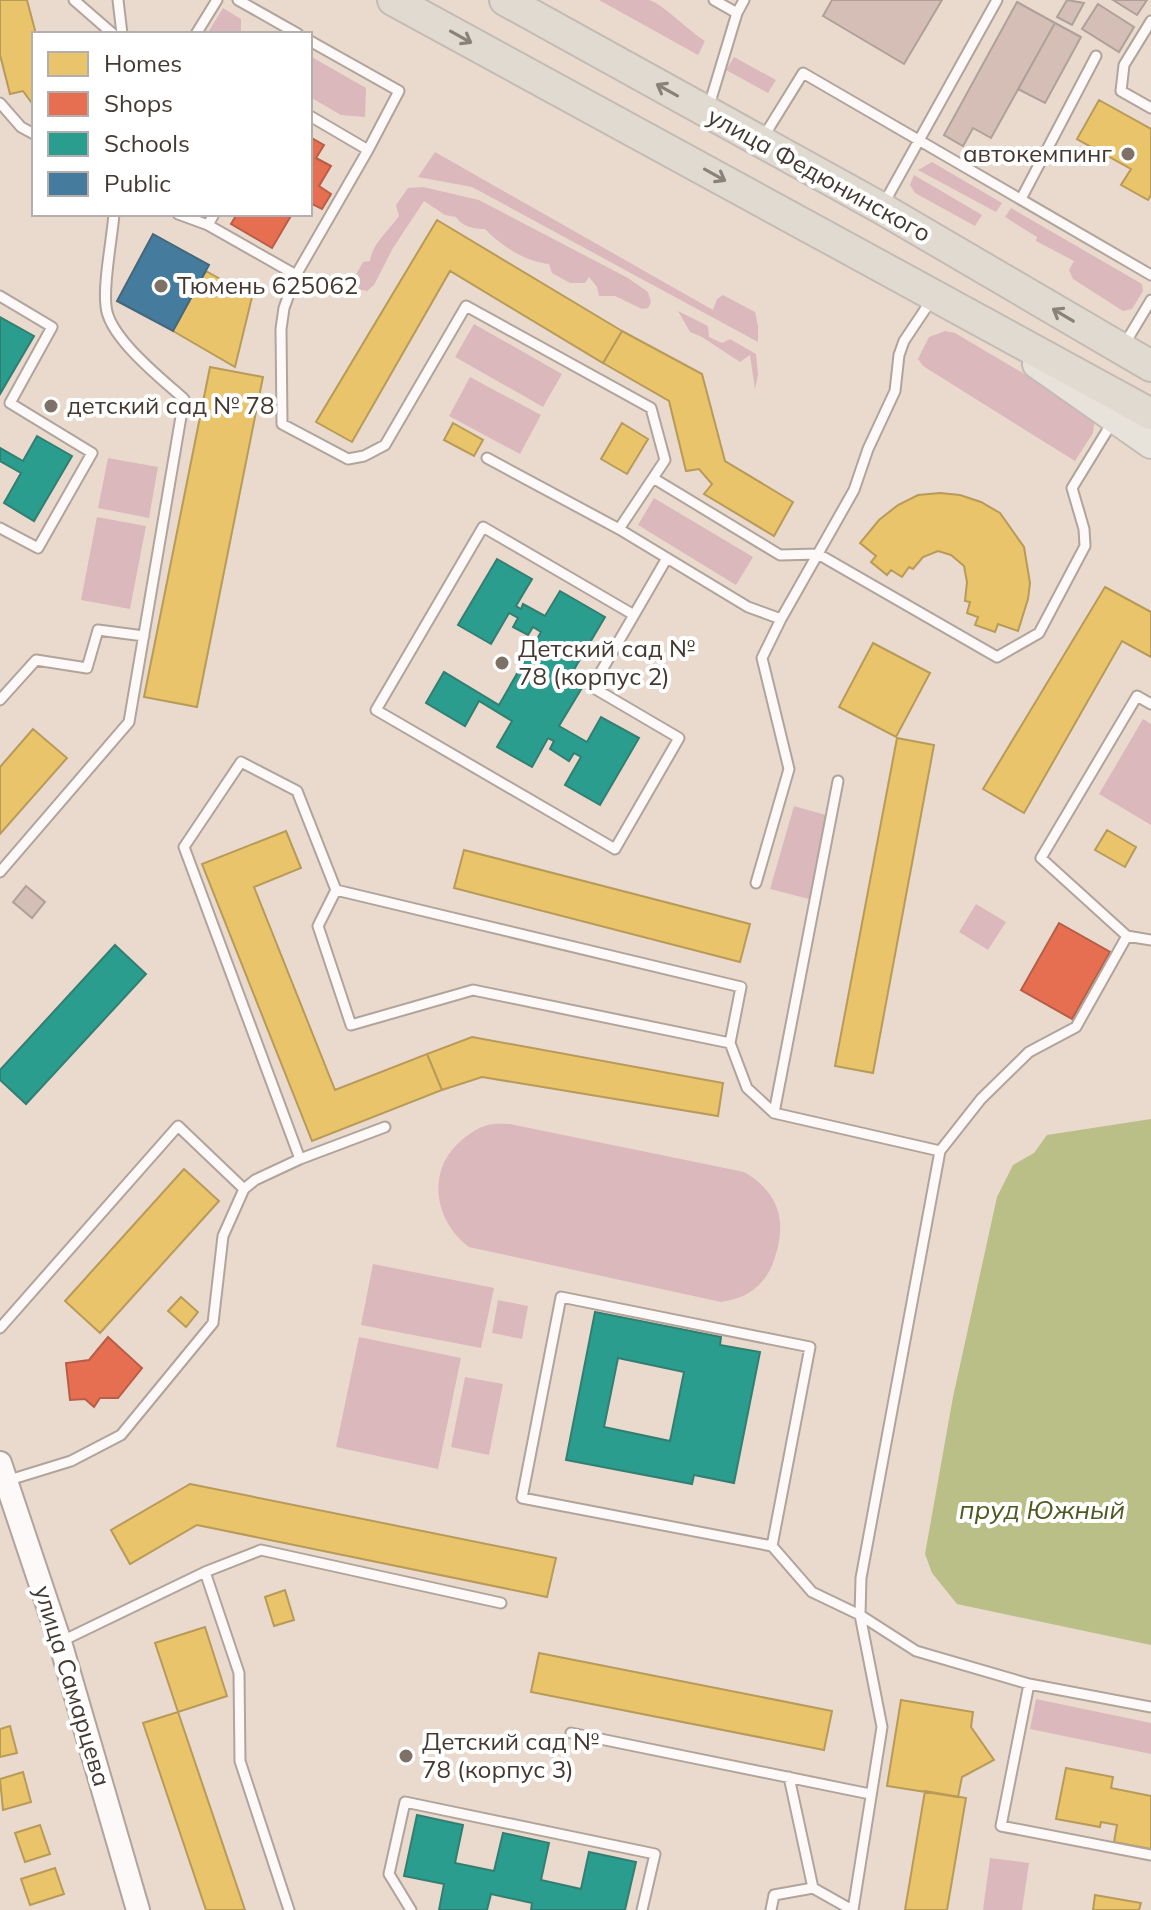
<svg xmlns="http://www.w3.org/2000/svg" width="1151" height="1910" viewBox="0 0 1151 1910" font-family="Mulish,sans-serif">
  <rect width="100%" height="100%" fill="#eadace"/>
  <path fill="#dbb8bc" d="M599 0C614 0 635 0 649 0 663 4 690 32 705 41L698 55Z
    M223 8 241 19V34H207Z
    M310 56 366 88 365 117 341 115 310 97Z
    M734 57 776 80 768 93 726 70Z
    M435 152 713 310 717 299 723 295 755 312 758 326V342L472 187 418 177Z
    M932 162 1002 203 996 212 918 170Z
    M914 175 982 215 975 226 915 193 910 185Z
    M423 187 479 200 628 278 648 292 651 302 648 308 642 309 615 296H599L597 287 589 277 585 283H570L552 273 549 264C526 262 501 246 485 229 473 229 463 227 456 217L445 215 424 201 393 248 374 285 367 291 357 289 353 280 363 262 370 261C371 245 390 229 399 216L396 205 408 188Z
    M1011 208 1142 284 1143 291 1132 309 1123 311 1073 279 1069 270 1074 261 1036 241 1037 237 1005 217Z
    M678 311 708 326 709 337 722 343 730 339 756 354 758 375 755 389 750 355 740 362 702 337 690 332Z
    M474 324 562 374 543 407 455 357Z
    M945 331 955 333 1087 411 1095 418 1093 433 1075 461 923 366 918 359 929 337Z
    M470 377 541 415 520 454 449 416Z
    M108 458 158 467 149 518 98 508Z
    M654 498 753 557 736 585 638 525Z
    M97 517 146 526 130 609 81 600Z
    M1143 719 1151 724V825L1099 794Z
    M794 806 826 815 809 899 770 889Z
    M976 904 1006 922 988 950 959 932Z
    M510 1124 744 1172C779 1192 787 1221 775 1257 771 1271 763 1284 750 1292 742 1298 731 1300 721 1302L469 1247C433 1220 426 1168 463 1139 469 1134 477 1128 485 1126 492 1123 502 1124 510 1124Z
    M373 1264 494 1288 481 1348 361 1325Z
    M498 1300 528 1306 522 1339 492 1333Z
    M359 1337 461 1358 438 1469 336 1447Z
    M465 1377 503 1384 489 1455 451 1447Z
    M1036 1699 1151 1723V1754L1030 1729Z
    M990 1858 1029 1863 1022 1910H983Z"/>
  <path fill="#b9bf86" d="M1151 1119V1645L957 1604 932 1573 925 1554 953 1397 997 1197 1013 1165 1034 1153 1047 1135Z"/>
  <path fill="#e9c46a" stroke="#b89a59" stroke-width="2" d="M0 0H27L36 34 34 106 23 91 10 94 0 55Z
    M1099 100 1151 129V195L1148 200 1121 185 1131 169 1077 139Z
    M437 220 622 331 603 363 450 271 352 442 316 422Z
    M206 271 252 297 235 367 173 331Z
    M622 331 702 374 725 461 793 502 774 536 704 494 712 484 699 469 686 471 669 401 603 363Z
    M210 367 263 377 197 707 144 697Z
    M453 423 483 440 474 456 444 440Z
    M622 423 648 439 627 474 601 459Z
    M940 493 960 495 981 502 1000 513 1024 547 1030 583 1028 599 1018 631 998 624 995 632 975 625 978 617 967 613 970 602 965 601 967 582 964 566 951 555 938 551 923 557 913 569 909 567 902 577 891 570 887 575 871 562 876 556 860 543 879 520 898 505 918 495Z
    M1105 587 1151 612V657L1122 641 1024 813 983 789Z
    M873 643 930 673 896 737 839 707Z
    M33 729 67 758 0 834V767Z
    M897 738 934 745 873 1073 835 1066Z
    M1107 830 1136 847 1125 867 1095 850Z
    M286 831 301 868 254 887 335 1090 427 1054 442 1090 312 1141 202 864Z
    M464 850 750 924 740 962 454 888Z
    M472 1037 723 1083 718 1116 482 1077 442 1090 427 1054Z
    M184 1169 219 1201 100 1333 65 1301Z
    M181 1297 198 1312 186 1327 168 1311Z
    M190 1484 556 1558 547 1597 197 1525 130 1564 111 1530Z
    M285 1590 294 1620 274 1626 265 1597Z
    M205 1627 227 1696 178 1712 155 1643Z
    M539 1653 832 1711 824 1750 531 1692Z
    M901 1700 973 1712 971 1727 994 1760 962 1777 958 1797 887 1786Z
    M178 1712 245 1910H206L143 1723Z
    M10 1726 17 1753 0 1757V1729Z
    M1066 1768 1113 1777 1111 1788 1151 1796V1849L1114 1842 1117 1825 1101 1822 1100 1827 1056 1819Z
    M23 1772 31 1802 3 1810 0 1779Z
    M925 1791 966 1798 947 1910H905Z
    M40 1825 50 1854 25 1862 15 1833Z
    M55 1868 64 1894 30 1905 21 1879Z
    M1095 1895 1141 1903 1139 1910H1093Z"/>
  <path fill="#e76f51" stroke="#b65e47" stroke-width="2" d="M310 137 324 145 316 158 331 166 319 186 331 194 322 209 310 203Z
    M237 214H292L272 248 231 224Z
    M1059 923 1110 952 1072 1019 1021 990Z
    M108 1337 142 1368 118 1398H100L94 1407 85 1399 70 1400 66 1363 89 1360Z"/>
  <path fill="#2a9d8f" stroke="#327f72" stroke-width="2" fill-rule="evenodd" d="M0 317 34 336 0 394Z
    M37 436 72 456 34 521 4 503 21 473 0 461V448L23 461Z
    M497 559 532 579 516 606 521 609 523 604 545 616 560 591 605 617 569 678 583 686 559 726 587 742 601 717 639 738 600 805 565 785 581 757 574 753 569 761 550 749 554 741 548 738 532 767 497 747 512 721 479 701 465 726 426 703 444 672 499 705 541 632 533 627 528 635 513 627 518 618 509 613 491 644 458 625Z
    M115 945 146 974 26 1104 0 1080V1070Z
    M595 1312 721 1337 720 1345 760 1352 734 1483 694 1475 692 1484 566 1460ZM618 1358 684 1372 670 1441 604 1427Z
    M417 1815 463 1825 455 1863 494 1871 503 1833 549 1843 541 1880 581 1889 589 1852 636 1862 625 1910H531L532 1903 491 1894 487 1910H439L444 1884 404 1876Z"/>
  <path fill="#457b9d" stroke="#45677c" stroke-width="2" d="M153 234 209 265 173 331 117 301Z"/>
  <path fill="#d5beb6" stroke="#aea09a" stroke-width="2" d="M832 0H942L904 64 823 16Z
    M1067 0 1084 3 1072 25 1057 17Z
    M1113 0H1147L1137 15Z
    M1017 2 1055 23 991 138 973 128 963 146 944 135Z
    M1098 4 1134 27 1119 52 1082 29Z
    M1055 23 1081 37 1045 103 1018 89Z
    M26 886 45 902 32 918 13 902Z"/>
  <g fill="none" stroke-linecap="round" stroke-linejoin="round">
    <g stroke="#b0a49b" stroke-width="13">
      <path id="service" d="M74 0 113 34
        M118 0 122 34
        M238 0 298 34
        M714 0 737 13
        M1151 21 1124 65 1121 91 1151 108
        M196 34 217 0
        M310 41 399 91 368 150 296 275 284 308 281 329 282 424 348 459 364 456 385 445 466 306 651 408 665 460 619 529 748 607 781 619
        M0 103 21 127 34 134
        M708 109 737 13 744 0
        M310 116 368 150
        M764 136 803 73 1151 275
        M1021 199 1096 56
        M883 205 997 0
        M178 214 208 225 296 275
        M208 225 214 214
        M0 296 52 327 10 403 92 453 38 548 0 528
        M1124 345 1151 300
        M487 458 619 529
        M653 478 780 555 818 554 997 657 1039 633 1085 546 1084 529 1072 488 1113 421
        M634 615 592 687 679 738 615 849 376 710 483 527 634 615 667 558
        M0 700 36 660 87 668 98 630 144 636
        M1151 704 1137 696 1041 858 1127 936 1151 940
        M838 781 774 1113 940 1151
        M0 872 129 722 184 399C162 379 108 337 106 306 103 283 112 240 114 214
        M756 883 789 769 762 658 781 619 854 490 868 449 895 391 899 355 904 341 932 299
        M336 890 741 987 730 1043
        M300 1159 385 1127
        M0 1328 178 1126 244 1189
        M6 1481 71 1461 121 1435 213 1323 223 1236 244 1189 255 1180 300 1159 184 847 241 762 297 791 336 890 318 926 351 1025 473 990 730 1043 747 1088 774 1113
        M772 1546 810 1347 561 1297 522 1498 772 1546 812 1592 860 1615 916 1651 1029 1684 1151 1707
        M205 1572 239 1673 240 1761 289 1910
        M62 1641 205 1572 261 1550 501 1603
        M1029 1684 1001 1826 1151 1855
        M571 1733 870 1794
        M789 1777 813 1888 852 1910
        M411 1910 389 1874 405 1802 655 1854 642 1910
        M771 1910 774 1895 813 1888
        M853 1910 882 1727 860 1615 861 1578 940 1151 981 1099 1029 1052 1076 1027 1127 936"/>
    </g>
    <g stroke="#b0a49b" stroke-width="26">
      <path id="tertiary" d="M0 1463 60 1642 138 1910"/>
    </g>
    <g stroke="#c4bbb5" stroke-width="32">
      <path id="primary" d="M1037 364 1151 444"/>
    </g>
    <g stroke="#c4bbb5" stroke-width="34">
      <path id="trunk" d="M393 0 1151 414
        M505 0 881 208 1151 366"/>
    </g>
    <use href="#service" stroke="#fcf9f8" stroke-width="9"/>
    <use href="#tertiary" stroke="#fcf9f8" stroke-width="22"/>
    <use href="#primary" stroke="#e7e2da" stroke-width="28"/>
    <use href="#trunk" stroke="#e0dad0" stroke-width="30"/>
  </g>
  <defs><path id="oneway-shaft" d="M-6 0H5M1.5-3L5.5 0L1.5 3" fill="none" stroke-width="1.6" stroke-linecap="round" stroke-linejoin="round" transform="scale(2)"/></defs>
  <g stroke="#8a8178">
    <use href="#oneway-shaft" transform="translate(461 37) rotate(29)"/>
    <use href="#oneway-shaft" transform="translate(667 90) rotate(-151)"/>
    <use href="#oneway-shaft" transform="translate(715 175) rotate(29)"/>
    <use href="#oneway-shaft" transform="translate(1063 315) rotate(-149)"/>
  </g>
  <g fill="#7e7167" stroke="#fff" stroke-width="3">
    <circle cx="1128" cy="154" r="8"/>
    <circle cx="161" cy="286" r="8"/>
    <circle cx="51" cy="406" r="8"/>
    <circle cx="502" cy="663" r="8"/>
    <circle cx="406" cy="1756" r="8"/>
  </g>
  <g text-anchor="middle" stroke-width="8" stroke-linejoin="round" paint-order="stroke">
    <g font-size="24" fill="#443830" stroke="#fff" text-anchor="start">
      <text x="1112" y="162" text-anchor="end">автокемпинг</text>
      <text x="177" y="294">Тюмень 625062</text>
      <text x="67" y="414">детский сад № 78</text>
      <text x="518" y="657">Детский сад №<tspan x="518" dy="28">78 (корпус 2)</tspan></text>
      <text x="422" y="1750">Детский сад №<tspan x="422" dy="28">78 (корпус 3)</tspan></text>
    </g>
    <g font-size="24" fill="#443830" stroke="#fff">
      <text transform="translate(819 175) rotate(29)" y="8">улица Федюнинского</text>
      <text transform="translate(72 1686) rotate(73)" y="8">улица Самарцева</text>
    </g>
    <g font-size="26" font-style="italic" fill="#4f5922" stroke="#fff">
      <text x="1042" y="1519">пруд Южный</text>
    </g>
  </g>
  <rect x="32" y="32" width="280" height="184" fill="#ffffff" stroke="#b4afac" stroke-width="2"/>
  <rect x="48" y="52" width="40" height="24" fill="#e9c46a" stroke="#b4afac" stroke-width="2"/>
  <text x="104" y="72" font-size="24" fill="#443830">Homes</text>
  <rect x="48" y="92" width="40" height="24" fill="#e76f51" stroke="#b4afac" stroke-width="2"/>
  <text x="104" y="112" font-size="24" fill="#443830">Shops</text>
  <rect x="48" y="132" width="40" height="24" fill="#2a9d8f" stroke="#b4afac" stroke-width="2"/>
  <text x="104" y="152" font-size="24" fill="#443830">Schools</text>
  <rect x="48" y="172" width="40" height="24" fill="#457b9d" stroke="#b4afac" stroke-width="2"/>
  <text x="104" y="192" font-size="24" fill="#443830">Public</text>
</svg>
